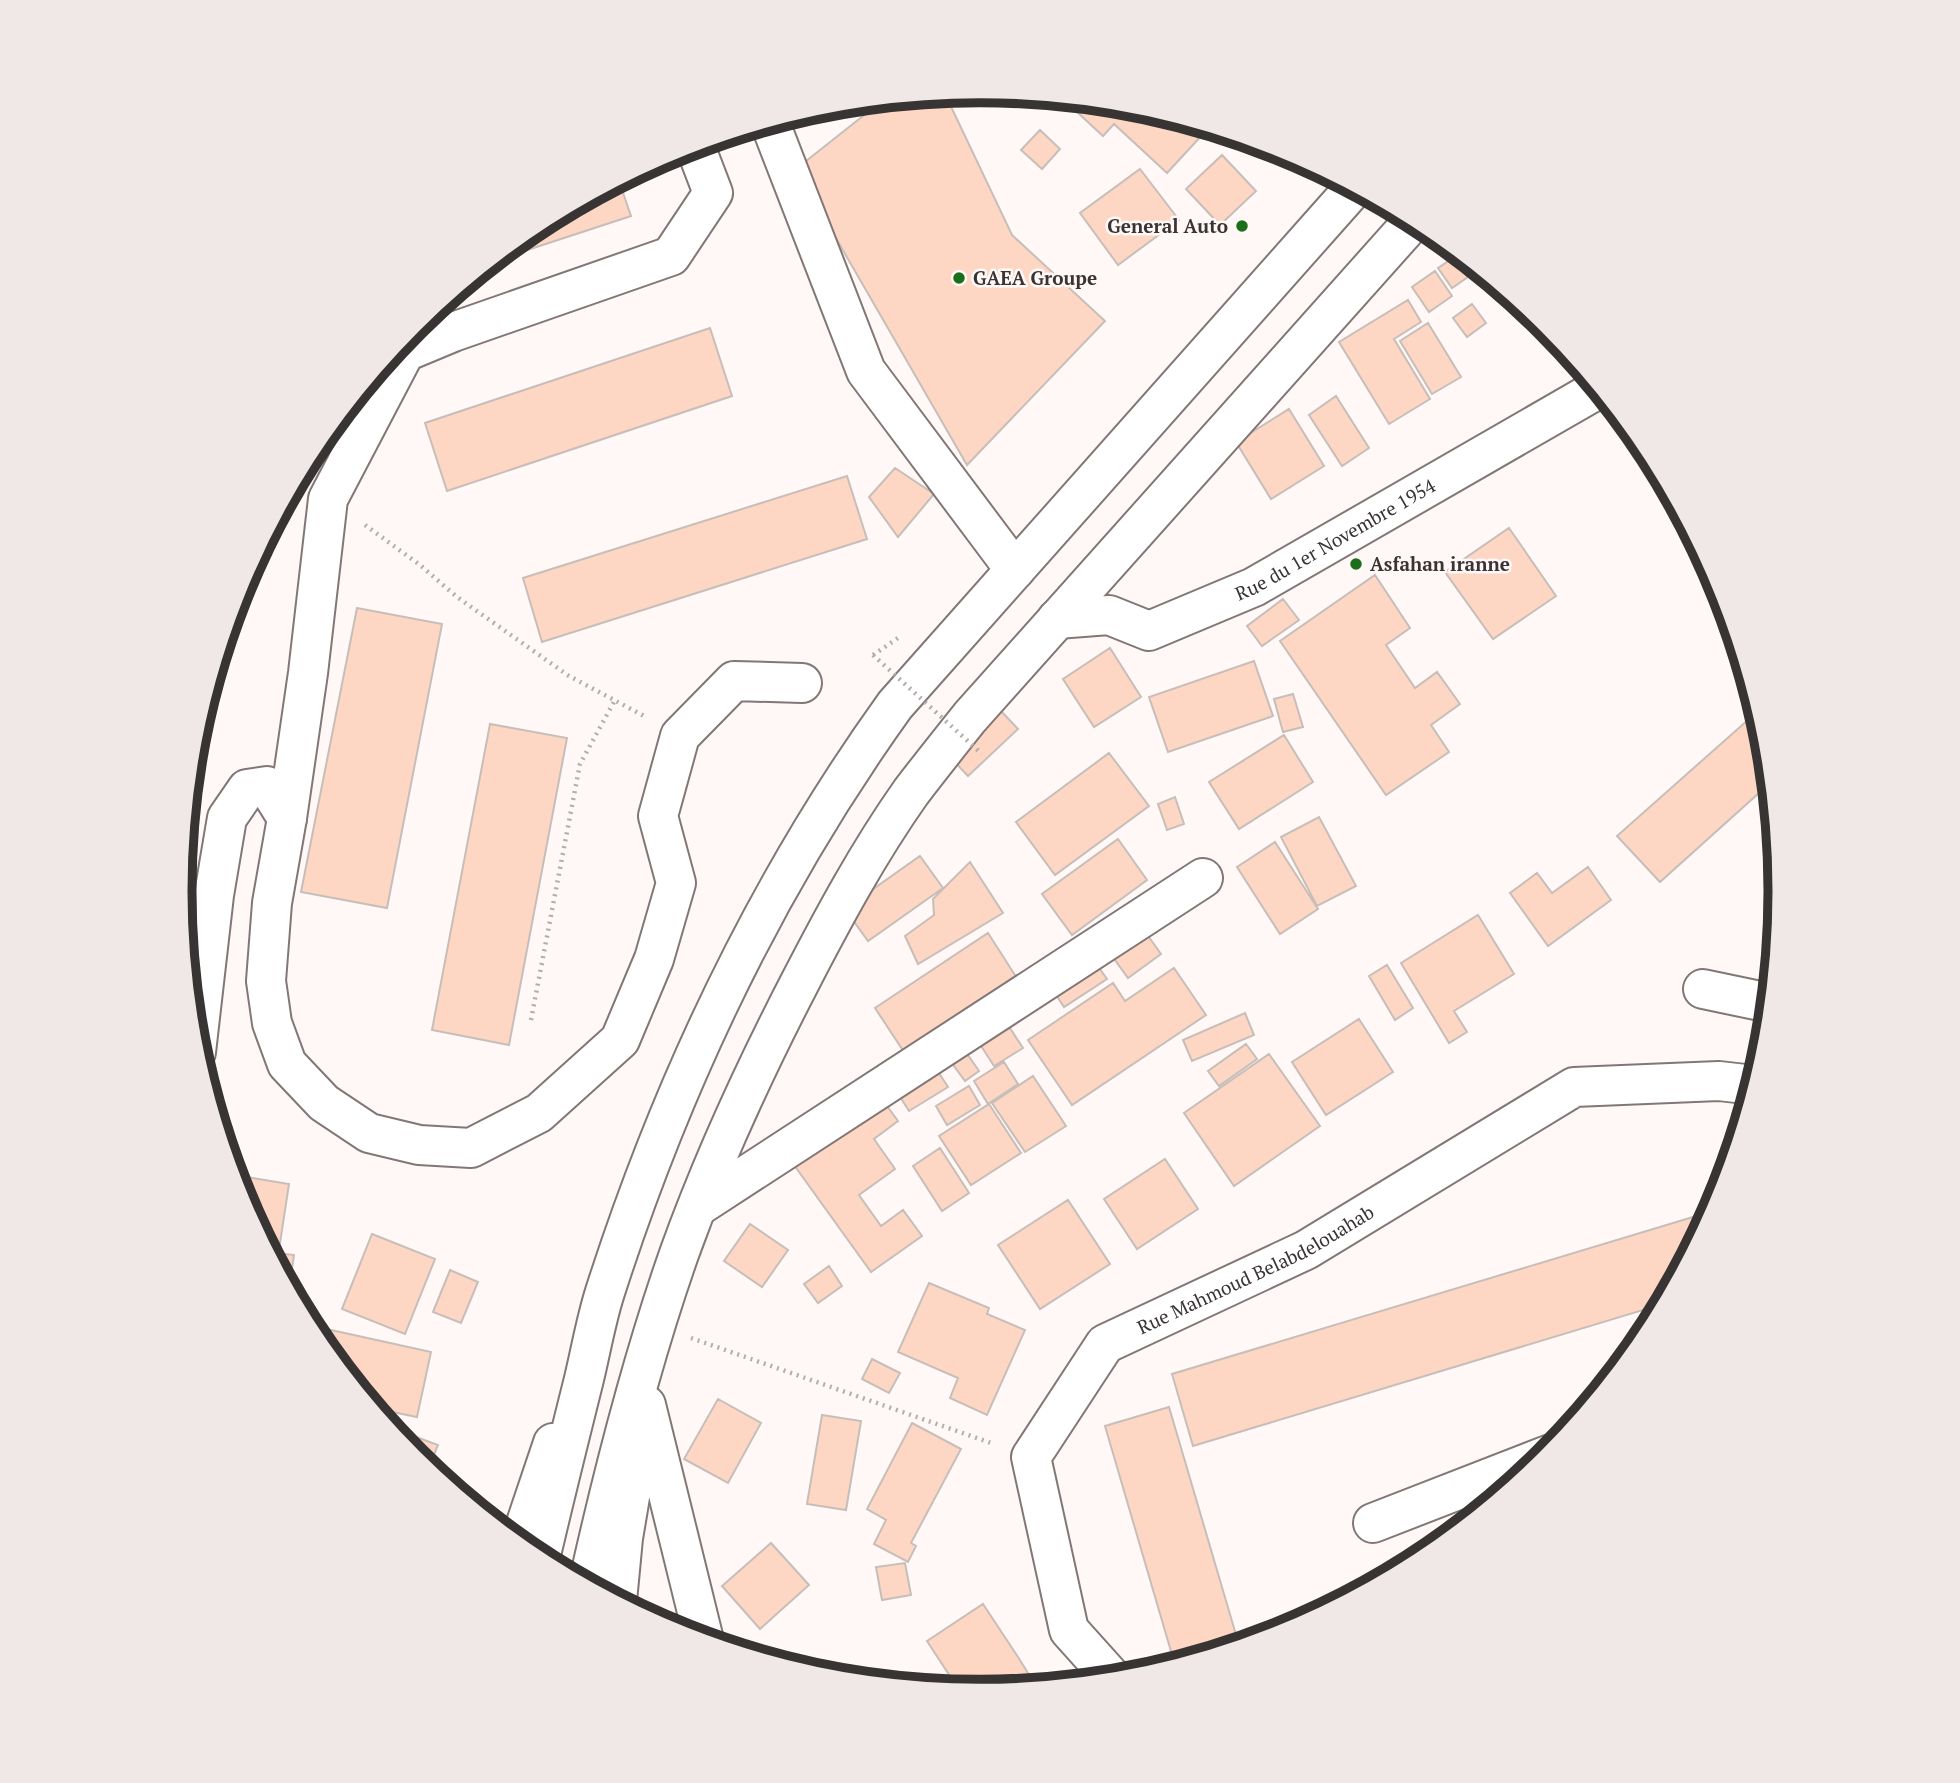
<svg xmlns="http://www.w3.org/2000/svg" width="1960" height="1783" viewBox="0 0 1960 1783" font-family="'PT Serif',serif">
  <rect width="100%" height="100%" fill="#fff8f7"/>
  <path fill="#fdd7c3" stroke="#c7beb9" stroke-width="2" d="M945 94 1012 235 1105 321 967 465 796 169 882 101Z
    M1063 99 1137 106 1191 123 1203 134 1167 173 1114 124 1103 136Z
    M1040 130 1060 149 1042 169 1021 150Z
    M1222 155 1256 191 1220 225 1186 189Z
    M1140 169 1179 220 1118 265 1080 213Z
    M619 181 631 216 491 262 536 226Z
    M1459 254 1478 270 1452 288 1438 268Z
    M1435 271 1452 296 1429 312 1412 287Z
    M1408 300 1421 322 1394 339 1430 399 1389 424 1339 342Z
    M1472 304 1486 323 1467 337 1453 318Z
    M1428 323 1461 377 1432 394 1400 341Z
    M710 328 732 396 447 491 425 423Z
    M1336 396 1369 448 1342 466 1309 415Z
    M1289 409 1324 466 1271 499 1236 442Z
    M895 468 934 494 898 537 869 497Z
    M847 476 867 539 542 642 523 578Z
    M1509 528 1556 596 1493 639 1445 572Z
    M1375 575 1410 628 1386 645 1415 688 1437 672 1460 704 1431 725 1449 752 1386 795 1280 641Z
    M1283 599 1299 620 1262 646 1247 626Z
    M357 608 442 624 387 908 301 892Z
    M1110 648 1141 697 1094 727 1063 679Z
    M1254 661 1273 716 1168 752 1149 697Z
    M208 693 194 772 191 771 195 735Z
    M1293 694 1303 727 1283 732 1274 699Z
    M1001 711 1018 729 968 776 951 758Z
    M1758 711 1765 736 1770 783 1660 882 1617 836Z
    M490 724 567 738 509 1045 432 1030Z
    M1284 735 1313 782 1239 829 1209 782Z
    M1109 753 1149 806 1055 875 1016 822Z
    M1175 797 1184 824 1167 830 1158 804Z
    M1319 817 1356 886 1317 906 1281 837Z
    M1118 839 1147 880 1072 935 1042 894Z
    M1275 842 1318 909 1280 934 1237 867Z
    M920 856 943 888 868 941 845 909Z
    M970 862 1003 913 918 964 905 936 934 915 933 899Z
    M1588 867 1611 900 1548 946 1510 893 1537 873 1552 893Z
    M1478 915 1514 974 1454 1011 1467 1032 1449 1043 1401 963Z
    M1141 926 1161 954 1128 978 1107 949Z
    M988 933 1022 986 910 1061 875 1008Z
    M1095 962 1107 979 1064 1007 1053 990Z
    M1387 965 1413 1008 1395 1020 1369 976Z
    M1174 968 1206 1015 1072 1105 1028 1040 1113 983 1125 1001Z
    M1245 1013 1254 1035 1192 1061 1183 1040Z
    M1002 1016 1023 1048 994 1066 974 1035Z
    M1359 1019 1393 1072 1326 1115 1292 1062Z
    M1246 1044 1257 1059 1219 1086 1208 1071Z
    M961 1045 979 1071 965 1081 946 1055Z
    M1269 1054 1320 1126 1234 1186 1184 1113Z
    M1004 1062 1018 1084 988 1104 974 1081Z
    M935 1067 948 1087 909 1111 897 1092Z
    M1033 1076 1066 1126 1025 1152 992 1103Z
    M969 1086 980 1105 947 1125 936 1106Z
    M882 1099 898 1121 874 1139 895 1169 859 1195 881 1226 903 1210 922 1236 871 1272 789 1158Z
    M989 1104 1021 1153 971 1185 939 1136Z
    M940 1148 969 1193 942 1211 913 1166Z
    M1165 1159 1198 1209 1137 1249 1104 1199Z
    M234 1175 289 1184 280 1243 263 1240 240 1197Z
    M1068 1200 1110 1264 1040 1309 998 1245Z
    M1713 1211 1663 1304 1193 1446 1172 1374Z
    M750 1224 788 1250 762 1287 724 1261Z
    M372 1234 435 1259 405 1334 342 1309Z
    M269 1252 294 1255 289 1288Z
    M829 1266 842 1286 818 1303 804 1284Z
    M450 1270 478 1282 461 1323 433 1312Z
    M929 1283 989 1308 987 1314 1025 1330 987 1415 950 1398 958 1378 898 1352Z
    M322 1328 431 1352 417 1417 373 1408 319 1342Z
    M872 1359 900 1373 889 1393 862 1379Z
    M718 1399 761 1423 728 1483 684 1459Z
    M1169 1407 1239 1645 1175 1665 1105 1426Z
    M822 1415 861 1421 846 1510 807 1504Z
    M912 1423 961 1449 911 1543 916 1546 908 1562 874 1544 886 1520 867 1509Z
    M411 1435 438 1445 428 1469 406 1448Z
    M771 1543 809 1585 760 1629 722 1586Z
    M905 1563 911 1595 882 1600 876 1567Z
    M983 1604 1018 1657 1036 1686 980 1692 959 1690 927 1641Z"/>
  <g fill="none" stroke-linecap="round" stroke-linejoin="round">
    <g stroke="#817776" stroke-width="42">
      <g id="minor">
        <path d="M770 123 866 371 1015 570"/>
        <path d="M695 146 713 193 671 256 453 332 405 352 328 499 308 673 287 818 272 903 266 981 272 1023 287 1064 324 1103 369 1133 419 1145 471 1148 539 1113 620 1040 654 959 676 883 658 816 680 736 734 681 802 683"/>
        <path id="s1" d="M1057 619 1109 615 1149 631 1254 587 1598 389"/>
        <path d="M1703 989 1770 1003"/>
        <path d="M196 1052 214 895 227 818 247 789 267 786 287 818"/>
        <path d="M699 1206 1203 878"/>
        <path d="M646 1405 704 1640"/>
        <path d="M1373 1523 1548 1455"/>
        <path id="s2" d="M1113 1679 1069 1630 1031 1457 1105 1344 1306 1250 1574 1087 1719 1081 1754 1085"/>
      </g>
    </g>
    <g stroke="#817776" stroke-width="42">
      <path id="major" d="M519 1544 553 1443
        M617 1601 623 1538 642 1426"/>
    </g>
    <g stroke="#817776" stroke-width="42">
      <path id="highway" d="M540 1559C554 1499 569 1439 584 1379 591 1350 596 1320 605 1292 672 1083 767 883 895 705L1354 188
        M588 1585C613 1473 641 1362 679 1254 712 1162 754 1071 799 984 833 918 868 853 911 792 930 767 950 742 970 717L1414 220"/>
    </g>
    <path stroke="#b3adac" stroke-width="4.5" stroke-dasharray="2 5" stroke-linecap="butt" d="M365 525 420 565 457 597 569 676 646 717
      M873 655 898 638
      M531 1020 580 764 615 700
      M691 1338 994 1444"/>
    <use href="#minor" stroke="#fff" stroke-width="38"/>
    <use href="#major" stroke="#fff" stroke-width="38"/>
    <use href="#highway" stroke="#fff" stroke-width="38"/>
    <path stroke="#b3adac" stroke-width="4.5" stroke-dasharray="2 5" stroke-linecap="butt" d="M873 655 982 754"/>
  </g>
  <g fill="#196f1a" stroke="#fff8f7" stroke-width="2.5">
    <circle cx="1242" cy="226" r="7"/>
    <circle cx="959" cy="278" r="7"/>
    <circle cx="1356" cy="564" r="7"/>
  </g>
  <g text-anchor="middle" stroke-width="5" stroke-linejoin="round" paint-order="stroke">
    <g font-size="19" font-weight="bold" fill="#383433" stroke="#fff8f7" text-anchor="start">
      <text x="1228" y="233" text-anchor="end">General Auto</text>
      <text x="973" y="285">GAEA Groupe</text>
      <text x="1370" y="571">Asfahan iranne</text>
    </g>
    <g font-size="19" fill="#383433" stroke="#fff8f7">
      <text dy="7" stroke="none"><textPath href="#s1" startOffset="303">Rue du 1er Novembre 1954</textPath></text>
      <text dy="7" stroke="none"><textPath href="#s2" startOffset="546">Rue Mahmoud Belabdelouahab</textPath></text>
    </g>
  </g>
  <path d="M0 0H1960V1783H0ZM192 891a788 788 0 1 1 1576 0a788 788 0 1 1-1576 0Z" fill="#efe8e7" fill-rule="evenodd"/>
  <path fill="none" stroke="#383433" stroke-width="9" d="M192 891a788 788 0 1 1 1576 0a788 788 0 1 1-1576 0Z"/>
</svg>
